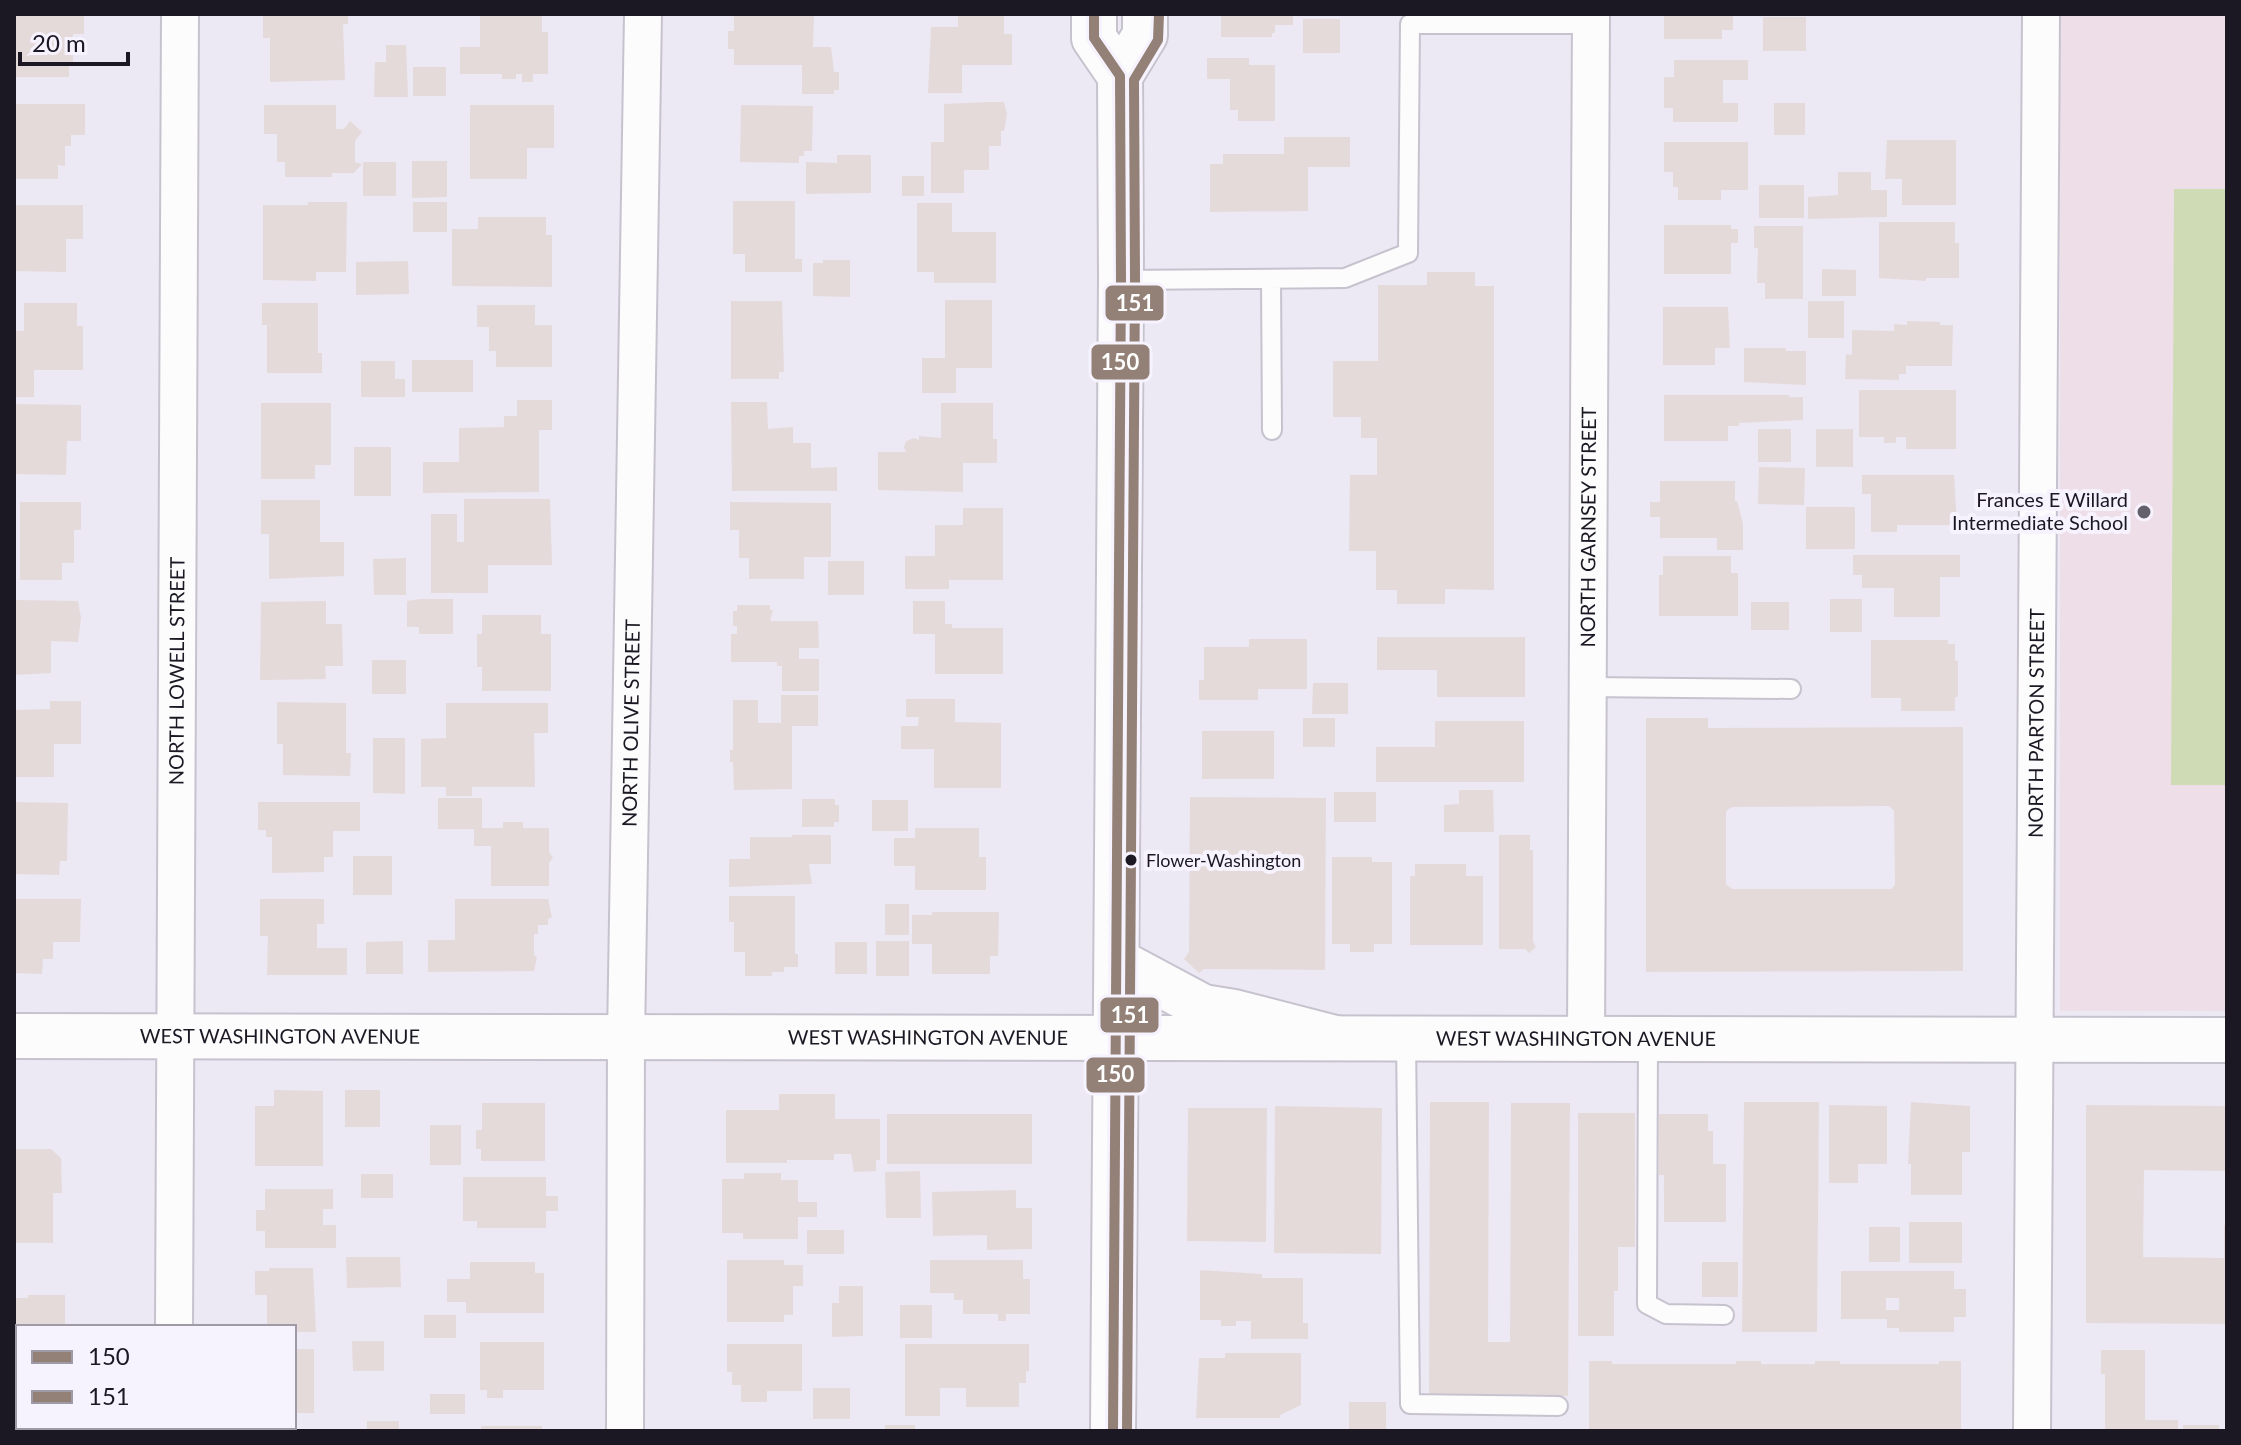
<svg xmlns="http://www.w3.org/2000/svg" width="2241" height="1445" viewBox="0 0 2241 1445" font-family="Lato,sans-serif">
  <rect width="100%" height="100%" fill="#ece8f4"/>
  <path fill="#eedee8" d="M2060 14H2227V1011H2060Z"/>
  <path fill="#cfdbb5" d="M2174 189H2227V785H2171Z"/>
  <path fill="#e5dada" fill-rule="evenodd" d="M14 14H84V34H73V63H69V77H16Z
    M263 14H348V24H343L345 80 270 82V38H263Z
    M480 14H542V32H548V74H533V82H522V74H516V79H502V74H460V47H480Z
    M734 14H814L813 47H831L834 72H839V90H834V94H802V65H734V49H728V31H734Z
    M958 14H1004V34H1012V65H962V93H928L931 27H958Z
    M1221 14H1293V25H1275V33H1272V37H1221Z
    M1664 14H1733V30H1722V39H1664Z
    M1763 17H1806V51H1763Z
    M1303 19H1340V53H1303Z
    M386 45H406L408 97H374L375 62H386Z
    M1207 58H1249V65H1275V121H1238V110H1230V79H1207Z
    M1674 60H1748V80H1723V103H1738V122H1673V108H1664V77H1674Z
    M413 67H446V96H413Z
    M987 102H1004L1007 114 1004 131H1001V146H989V170H964V193H931V142H944V104Z
    M1774 103H1805V135H1774Z
    M14 104H85V135H71V146H65V166L58 165V179H15Z
    M264 105H336V129H344L350 121 362 132 355 141V162L362 164 354 173H332V177H285V162H277V134H264Z
    M470 105H554V148H527V179H470Z
    M741 105 813 106 812 151H804V156H799V163L740 162Z
    M1284 137H1350V167H1308V211L1210 212V164H1223V154H1284Z
    M1887 140H1956V205H1902V179H1885Z
    M1664 142H1748V190H1721V200H1678V187H1673V172H1664Z
    M837 155H871V193L806 194V162L837 163Z
    M412 161H447V197L412 198Z
    M363 162H396V196H363Z
    M1838 172H1871V190H1887V217L1808 219V197L1838 195Z
    M902 176H924V196H902Z
    M1759 185H1804V218H1759Z
    M733 201H795V259H802V272H745V254H733Z
    M308 202H347L346 272H316V281L263 280V205H308Z
    M413 202H447V232H413Z
    M917 203H952V232H996V283H934V272H917Z
    M14 205H83V239H66V272L15 271Z
    M478 217H546V235H552V287L452 286V229H478Z
    M1879 222H1955V243H1959V278H1926V281L1879 278Z
    M1664 225H1731V229H1738V243H1731V274H1664Z
    M1754 226H1803V299H1765V283H1757L1758 248H1754Z
    M823 260H850V297L813 296V263H823Z
    M408 261 409 294 356 295V262Z
    M1822 269 1856 270V296H1822Z
    M1427 272H1475V286H1494V590L1445 589V604H1397V590H1376V551H1349L1350 475H1377V438H1361V417H1333V361H1378V285H1427Z
    M945 300H992V368H956V393H922V358H945Z
    M731 301H782L784 372H779V379H731Z
    M1808 301H1844V338H1808Z
    M24 303H77V326H83V370H34V397H14V331H24Z
    M262 303H318V353H322V373H267V325H262Z
    M477 305H535V325H552V367H496V351H489V327H477Z
    M1663 307H1728L1730 348H1715V365H1663Z
    M1907 321 1940 322V325H1953L1952 366H1906V374H1899V380L1845 379 1846 354 1852 355V330L1894 331V324L1907 325Z
    M1744 348H1786V351H1806V385L1744 382Z
    M412 360H473V392H412Z
    M361 361H395V379H405V397H361Z
    M1859 390H1956V449H1906V437H1896V443H1884V437H1859Z
    M1664 395H1789V397H1803V420L1739 423V426H1728V441H1664Z
    M517 400H552V430H539V492L423 493V462H459V428L504 427V416H517Z
    M731 402H767L768 429 793 427V443H811V468L837 467V491H732Z
    M261 403H331V465H315V479H261Z
    M941 403H993V439H997V463H963V492L878 490V452H906L904 447 906 441 914 438 919 440V436L941 438Z
    M14 404 81 405V441H67L66 475 14 474Z
    M1758 429H1791V462H1758Z
    M1816 429H1853V467H1816Z
    M354 447H391V496H354Z
    M1759 467 1805 468 1804 505 1758 504Z
    M1862 475H1954L1957 525H1897V532H1871V494H1862Z
    M1660 481H1735V501H1737L1743 523V550H1717V538H1660V517H1650V502H1660Z
    M464 499H550L552 565H488V593H431V514H457V542H464Z
    M261 500H320V542H344V576L269 579V534H261Z
    M20 502H81V530H74V563H62V580H20Z
    M730 502 831 503V557H804V579H749V558H739V530H730Z
    M1806 507H1855V549H1806Z
    M963 508H1003V580H949V589H905V556H935V525H963Z
    M1853 555H1960V577H1940V617H1894V588H1862V575H1853Z
    M1663 556H1731V573H1738V616H1659V575H1663Z
    M406 558V595H374L373 559Z
    M828 561H864V595H828Z
    M420 599H453V634H419V627H407V601Z
    M1830 599H1862V632H1830Z
    M14 600 78 601 81 618 78 642 51 641V673L14 675Z
    M326 601V624H342L343 666H325L326 679 260 680 261 602Z
    M913 601H945V624H952V628H1003V674H935V634H913Z
    M1751 602H1789V630H1751Z
    M737 605H770V610H773L770 621H818L819 648H799V659H819V691H782V666H777V662H731V634H737V626H733V611H737Z
    M482 615H541V634H551V691H482V667H477V634H482Z
    M1377 637H1525V697H1437V670H1377Z
    M1249 639H1307V689H1258V700H1199V680H1204V647H1249Z
    M1871 640H1948V644H1955V661H1958V697H1955V711H1901V698H1871Z
    M372 660H406V694H372Z
    M1313 683H1348V714H1312Z
    M781 695H818V726H792V789L734 790 733 762H730V750H733V700H758V723H781Z
    M906 699H955V722L1001 723V788H934V749H901V726H918L919 717H906Z
    M50 701H81V744H54V777H14V710L50 709Z
    M277 702 346 703V753H351L350 776 283 775V744H277Z
    M446 703H548V733H534L535 787H472V796H446V787H421V739L446 738Z
    M1303 718H1335V747H1303Z
    M1646 718H1708V728L1963 727V971L1646 972ZM1889 806 1894 811 1895 885 1891 889H1732L1726 884V811L1732 807Z
    M1435 721H1524V782H1376V747H1435Z
    M1202 731H1274V779H1202Z
    M373 738H405V794L373 793Z
    M1459 790H1493L1494 832H1444V805L1459 804Z
    M1334 792H1376V822H1334Z
    M1190 797 1326 798 1325 970 1204 969 1199 973 1184 959 1189 952Z
    M438 798H482V828H503V822H523V828H549V852L553 858 549 863V886H491V846H474V829H438Z
    M802 799H835V805H839V822H834V827H802Z
    M872 800H908V831H872Z
    M14 802 68 803 67 861H60L59 875 14 874Z
    M258 802H360V831H333V857H324V872L272 873V837H266V830H258Z
    M915 828H979V857H986V890H915V866H894V838H915Z
    M792 835H831V864H809L812 884 729 887V859H750V837H792Z
    M1499 835H1530V850H1533V942L1536 947 1529 953 1525 949H1499Z
    M353 856H392V895H353Z
    M1332 857H1372V862H1392V944H1374V952H1350V944H1332Z
    M1415 864H1466V876H1483V945H1410V876H1415Z
    M729 896H795V954H798V967H784V972H772V976H745V952H734V922H729Z
    M14 899H81L80 942H53V959H43L42 974 14 973Z
    M260 899H324V924H317V948H347V975H267L268 936H260Z
    M455 899H548L552 917 548 919V925H538V934H534V955L537 957 534 971 428 972V940H455Z
    M885 904H909V935H885Z
    M932 912H999L998 956H990V974H932V944H912V915H932Z
    M403 941V974H366V942Z
    M876 941H909V976H876Z
    M835 942H867V974H835Z
    M274 1090 323 1091V1166H255V1106H274Z
    M345 1090H380V1127H345Z
    M779 1094H835V1119H880V1160H876V1171L854 1172 851 1154H834V1160H787V1163H726V1110H779Z
    M1430 1102H1489L1488 1342H1510L1511 1103H1570L1568 1396 1429 1395Z
    M1744 1102H1819L1817 1332H1742Z
    M1911 1102 1970 1106V1152H1962V1195H1911V1164H1908Z
    M482 1103H545V1161H481V1149H476V1130H482Z
    M1829 1105 1887 1106V1164H1858V1183H1829Z
    M2086 1105 2227 1106V1171L2144 1170 2143 1257 2224 1258V1225H2227V1324L2086 1323Z
    M1275 1106 1382 1108 1381 1254 1274 1253Z
    M1188 1108H1267L1266 1242 1187 1241Z
    M1578 1113H1635V1247H1618V1291H1614V1336H1578Z
    M887 1114H1032V1164H887Z
    M1659 1114H1708V1131H1713V1164H1726V1222H1664V1175H1659Z
    M430 1125H461V1165H430Z
    M14 1149H51L61 1158 62 1193H53V1243H14Z
    M920 1171 921 1218H886L885 1172Z
    M744 1173H781V1180H798V1202H817V1217H798V1239H743V1233H722V1179H744Z
    M361 1174H393V1198H361Z
    M463 1177H546V1196H558V1211H546V1228H477V1221H463Z
    M265 1189H333V1209H323V1225H336V1248H265V1231H256V1210H265Z
    M1016 1190V1208H1032V1249L987 1250V1235L933 1236 932 1192Z
    M1909 1222H1962V1263H1909Z
    M1869 1227H1900V1262H1869Z
    M807 1230H844V1254H807Z
    M346 1257H400L401 1287 347 1288Z
    M727 1260H784V1265H803V1286H793V1315H784V1322H727Z
    M930 1260H1023V1279H1030V1314H1006V1321H998V1314H963V1300H954V1293H930Z
    M470 1262H535V1273H544V1313H466V1302H447V1279H470Z
    M1702 1262H1738V1297H1702Z
    M269 1268H313L316 1332H294V1327H267V1295H255V1271H269Z
    M1200 1270 1262 1274V1278H1303V1323H1308V1339H1251V1321H1236V1326H1221V1320H1200Z
    M1841 1271H1954V1289H1966V1317H1954V1332H1899V1328H1887V1319H1841ZM1886 1298H1899V1310H1886Z
    M839 1286H863V1336L832 1337V1303H839Z
    M28 1295H65V1327H18V1392H14V1298H28Z
    M900 1305H932V1338H900Z
    M424 1315H456V1338H424Z
    M352 1341H384V1371H353Z
    M480 1342H544V1390H503V1398H487V1390H480Z
    M727 1344H802V1391H767V1402H741V1385H732V1372H727Z
    M905 1344H1029V1371H1026V1383H1019V1407H966V1388H940V1416H905Z
    M294 1349H314V1413H294Z
    M2101 1350H2145V1420H2178V1431H2105V1374H2101Z
    M1225 1353H1301V1405L1280 1415V1418H1196L1199 1358H1225Z
    M1589 1361H1612V1364H1736V1361H1761V1364H1815V1361H1840V1364H1939V1361H1961V1431H1589Z
    M813 1388H850V1419H813Z
    M430 1394H465V1414H430Z
    M1349 1402H1386V1431H1349Z
    M14 1409H18V1427H77V1431H14Z
    M367 1421H399V1431H367Z
    M885 1425H915V1431H885Z
    M2183 1425H2219V1431H2183Z
    M481 1426H542V1431H481Z"/>
  <g fill="none" stroke-linecap="round" stroke-linejoin="round">
    <g stroke="#c7c3ce" stroke-width="22">
      <path id="service" d="M1271 279 1272 430
        M1121 280 1345 278 1408 253 1410 24H1591
        M1588 687 1791 689
        M1406 1038 1410 1404 1558 1406
        M1648 1038 1647 1304 1666 1314 1724 1315"/>
    </g>
    <g stroke="#c7c3ce" stroke-width="40">
      <g id="minor">
        <path id="s1" d="M1586 1039 1591 14"/>
        <path id="s2" d="M174 1327 180 14"/>
        <path d="M173 1431V1427"/>
        <path id="s3" d="M625 1431 626 1038 643 14"/>
        <path id="s4" d="M2032 1431 2041 14"/>
      </g>
    </g>
    <g stroke="#c7c3ce" stroke-width="48">
      <g id="tertiary">
        <path id="s5" d="M14 1036 2227 1040"/>
      </g>
    </g>
    <g stroke="#c7c3ce" stroke-width="48">
      <path id="secondary" d="M1094 14V38L1120 76
        M1117 961 1203 1007 1234 1012 1335 1038
        M1113 1431 1121 280 1120 76 1145 35V14"/>
    </g>
    <use href="#service" stroke="#fcfcfd" stroke-width="18"/>
    <use href="#minor" stroke="#fcfcfd" stroke-width="36"/>
    <use href="#tertiary" stroke="#fcfcfd" stroke-width="44"/>
    <use href="#secondary" stroke="#fcfcfd" stroke-width="44"/>
    <g stroke="#f6f2fe" stroke-width="16">
      <path id="bus-1" d="M1094 14V38L1120 76 1121 280 1113 1431"/>
    </g>
    <g stroke="#f6f2fe" stroke-width="16">
      <path id="bus-2" d="M1127 1431 1135 280 1134 80 1158 40 1159 14"/>
    </g>
    <use href="#bus-1" stroke="#938177" stroke-width="10"/>
    <use href="#bus-2" stroke="#938177" stroke-width="10"/>
  </g>
  <circle fill="#65616c" stroke="#f6f2fe" stroke-width="3" cx="2144" cy="512" r="8"/>
  <circle fill="#1c1823" stroke="#f6f2fe" stroke-width="3" cx="1131" cy="860" r="7"/>
  <g text-anchor="middle" stroke-width="8" stroke-linejoin="round" paint-order="stroke">
    <g font-size="18" fill="#1c1823" stroke="#f6f2fe" text-anchor="start">
      <text x="1146" y="867">Flower-Washington</text>
    </g>
    <g font-size="20" fill="#1c1823" stroke="#f6f2fe" text-anchor="end">
      <text x="2128" y="507">Frances E Willard<tspan x="2128" dy="23">Intermediate School</tspan></text>
    </g>
    <g font-size="20" fill="#1c1823" stroke="#f6f2fe">
      <text dy="7" stroke="none"><textPath href="#s1" startOffset="512">NORTH GARNSEY STREET</textPath></text>
      <text dy="7" stroke="none"><textPath href="#s2" startOffset="656">NORTH LOWELL STREET</textPath></text>
      <text dy="7" stroke="none"><textPath href="#s3" startOffset="708">NORTH OLIVE STREET</textPath></text>
      <text dy="7" stroke="none"><textPath href="#s4" startOffset="708">NORTH PARTON STREET</textPath></text>
      <text dy="7" stroke="none"><textPath href="#s5" startOffset="266">WEST WASHINGTON AVENUE</textPath></text>
      <text dy="7" stroke="none"><textPath href="#s5" startOffset="914">WEST WASHINGTON AVENUE</textPath></text>
      <text dy="7" stroke="none"><textPath href="#s5" startOffset="1562">WEST WASHINGTON AVENUE</textPath></text>
    </g>
  </g>
  <g stroke="#f6f2fe" stroke-width="3">
    <rect x="1104" y="284" width="61" height="38" rx="8" fill="#938177"/>
    <rect x="1090" y="343" width="61" height="38" rx="8" fill="#938177"/>
    <rect x="1099" y="996" width="61" height="38" rx="8" fill="#938177"/>
    <rect x="1085" y="1056" width="61" height="38" rx="8" fill="#938177"/>
  </g>
  <g font-size="22" text-anchor="middle" font-weight="bold" fill="#fff">
    <text x="1135" y="311">151</text>
    <text x="1120" y="370">150</text>
    <text x="1130" y="1023">151</text>
    <text x="1115" y="1082">150</text>
  </g>
  <rect width="2241" height="1445" fill="none" stroke="#1c1823" stroke-width="32"/>
  <rect x="16" y="1325" width="280" height="104" fill="#f6f2fe" stroke="#9f9ba6" stroke-width="2"/>
  <rect x="32" y="1351" width="40" height="12" fill="#938177" stroke="#9f9ba6" stroke-width="2"/>
  <text x="88" y="1365" font-size="24" fill="#1c1823">150</text>
  <rect x="32" y="1391" width="40" height="12" fill="#938177" stroke="#9f9ba6" stroke-width="2"/>
  <text x="88" y="1405" font-size="24" fill="#1c1823">151</text>
  <path d="M20 52v12h108v-12" fill="none" stroke="#1c1823" stroke-width="4"/>
  <text x="32" y="52" font-size="24" fill="#1c1823" stroke="#f6f2fe" stroke-width="6" paint-order="stroke">20 m</text>
</svg>
